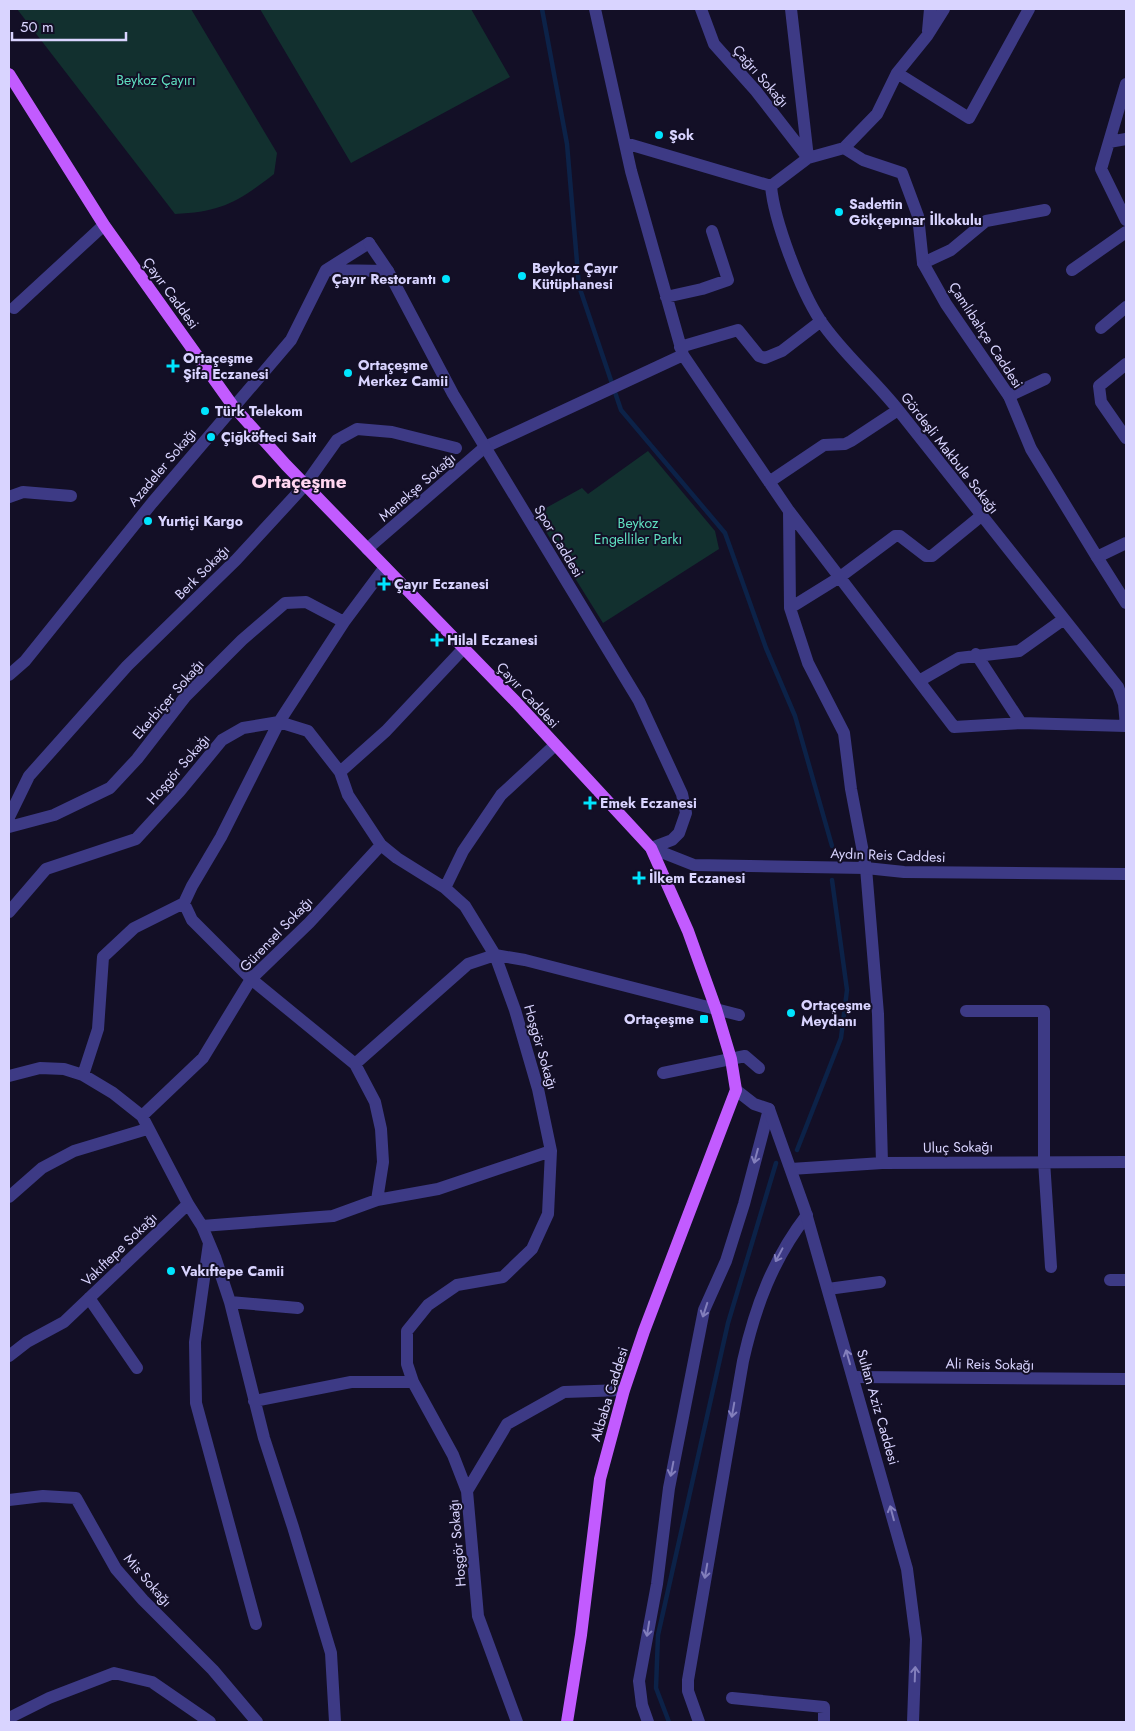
<svg xmlns="http://www.w3.org/2000/svg" width="1135" height="1731" viewBox="0 0 1135 1731" font-family="Jost,sans-serif">
  <rect width="100%" height="100%" fill="#130f26"/>
  <path fill="#12302f" d="M17 9H191L277 153 274 174C238 202 221 212 175 214Z
    M260 9H471L510 77 351 163Z
    M648 451 715 531 719 549 603 623 535 514 582 488 588 494Z"/>
  <g fill="none" stroke-linecap="round" stroke-linejoin="round">
    <path stroke="#0c2248" stroke-width="4.5" d="M542 9 567 144 579 286 621 410 725 533 766 648 795 716 832 846
      M797 1150 841 1038 847 990 832 880
      M669 1722 656 1688 658 1635 728 1323 776 1163"/>
    <path stroke="#3d3a85" stroke-width="12" d="M595 9 631 171 683 355 789 511 954 727 1021 723 1126 726 1124 704 1118 687C1045 595 972 503 899 411 875 380 842 353 820 320 801 291 774 221 771 186
      M701 9 714 44 756 91 808 158
      M791 9 808 158
      M928 31 930 9
      M897 73 969 118 1029 9
      M1126 84 1101 169 1126 220
      M1109 142 1126 139
      M625 143 771 186
      M771 186 808 158 844 148 877 114 897 73 927 36 944 9
      M923 263 951 250 986 221 1045 210
      M326 270 388 271
      M326 270 369 243
      M1072 270 1126 232
      M666 297 702 289 728 280 712 231
      M14 308 104 225
      M1101 328 1126 307
      M680 347 738 330 759 356 765 358 782 351 821 321
      M1126 364 1099 386 1101 402 1126 438
      M1009 396 1045 379
      M769 482 824 445 845 444 851 441 898 410
      M9 497 23 492 71 496
      M789 511 790 608 808 663 844 733 851 789 866 868 878 1014 882 1163
      M367 549 485 447 683 355
      M1097 557 1126 603
      M790 608 840 577 895 536H900L926 556H932L981 516
      M976 654 1021 723
      M9 675 25 661 152 503 291 340 326 270
      M919 681 959 658 1019 651 1064 619
      M340 772 386 731 464 648
      M9 817 29 776 127 666 236 560 305 485 337 440 357 429 392 432 456 448
      M9 827 54 815 110 788 137 759 185 697 242 640 285 603 306 602 344 622
      M445 888 463 851 501 795 554 746
      M9 912 46 869 136 839 180 791 222 740 243 728 279 722 308 731 340 772 348 795 381 845 397 858 445 888 465 906 495 955 515 1010 538 1089 551 1151 548 1214 532 1249 503 1277 457 1285 428 1305 407 1331V1364L413 1382 453 1455 467 1491 478 1616 517 1722
      M966 1011H1044V1161L1051 1267
      M355 1064 468 964 495 955 525 960 739 1015
      M663 1073 745 1056 759 1068
      M83 1075 98 1029 103 957 134 928 184 903
      M9 1076 40 1068 64 1069 83 1075 113 1093 142 1116 188 1204 202 1226 215 1257 230 1302 264 1438 293 1527 331 1653 335 1722
      M142 1116 203 1058 251 979 309 923 381 845
      M791 1169 882 1163 1126 1162
      M9 1197 42 1168 74 1151 147 1129
      M377 1200 383 1162 381 1129 375 1102 355 1064 251 979 192 920 184 903 192 886 221 837 279 722 344 622 385 567
      M202 1226 333 1216 377 1200 438 1189 551 1151
      M209 1243 195 1342 196 1403 256 1624
      M1110 1280H1126
      M828 1289 880 1282
      M89 1298 137 1368
      M230 1302 298 1308
      M9 1356 27 1342 64 1322 188 1204
      M853 1377 1126 1379
      M254 1401 351 1382H413
      M467 1491 507 1424 564 1392 624 1390
      M9 1500 43 1496 76 1498 116 1569 143 1600 213 1670 257 1722
      M732 1698 824 1707V1722
      M9 1718 49 1698 114 1673 152 1682 210 1722
      M648 1722 642 1705 639 1681 657 1584 669 1488 704 1310 726 1261 744 1204 769 1109
      M699 1722 688 1691V1680L743 1361C755 1307 773 1259 807 1215"/>
    <path stroke="#3d3a85" stroke-width="12" d="M844 148 863 160 902 173 918 216 923 263 946 304 1009 396 1031 449 1097 557 1126 543
      M369 243 388 271 453 394 639 701 682 794 686 813 679 833 672 840 651 848
      M651 848 694 865 866 868 904 872 1126 874
      M736 1090 754 1104 769 1109 805 1210 907 1569 916 1639 913 1722"/>
    <path stroke="#c25bff" stroke-width="12" d="M9 74 104 225 233 406 286 465 516 702 651 848 688 931 716 1009 731 1059 736 1090 644 1331 624 1390 600 1479 581 1635 567 1722"/>
  </g>
  <defs><path id="oneway-shaft" d="M-6 0H5M1.5-3L5.5 0L1.5 3" fill="none" stroke-width="1.6" stroke-linecap="round" stroke-linejoin="round" transform="scale(1.25)"/></defs>
  <g stroke="#837fbc">
    <use href="#oneway-shaft" transform="translate(756 1156) rotate(105)"/>
    <use href="#oneway-shaft" transform="translate(779 1255) rotate(118)"/>
    <use href="#oneway-shaft" transform="translate(705 1310) rotate(108)"/>
    <use href="#oneway-shaft" transform="translate(848 1357) rotate(-106)"/>
    <use href="#oneway-shaft" transform="translate(733 1410) rotate(100)"/>
    <use href="#oneway-shaft" transform="translate(672 1469) rotate(101)"/>
    <use href="#oneway-shaft" transform="translate(892 1513) rotate(-105)"/>
    <use href="#oneway-shaft" transform="translate(706 1571) rotate(100)"/>
    <use href="#oneway-shaft" transform="translate(648 1629) rotate(99)"/>
    <use href="#oneway-shaft" transform="translate(915 1674) rotate(-88)"/>
  </g>
  <g fill="#00e5ff" stroke="#130f26" stroke-width="2">
    <circle cx="659" cy="135" r="5"/>
    <circle cx="839" cy="212" r="5"/>
    <circle cx="522" cy="276" r="5"/>
    <circle cx="446" cy="279" r="5"/>
    <path d="M170.5 358.5h5v5h5v5h-5v5h-5v-5h-5v-5h5z"/>
    <circle cx="348" cy="373" r="5"/>
    <circle cx="205" cy="411" r="5"/>
    <circle cx="211" cy="437" r="5"/>
    <circle cx="148" cy="521" r="5"/>
    <path d="M381.5 576.5h5v5h5v5h-5v5h-5v-5h-5v-5h5z"/>
    <path d="M434.5 632.5h5v5h5v5h-5v5h-5v-5h-5v-5h5z"/>
    <path d="M587.5 795.5h5v5h5v5h-5v5h-5v-5h-5v-5h5z"/>
    <path d="M636.5 870.5h5v5h5v5h-5v5h-5v-5h-5v-5h5z"/>
    <circle cx="791" cy="1013" r="5"/>
    <rect x="699" y="1014" width="10" height="10" rx="2.5"/>
    <circle cx="171" cy="1271" r="5"/>
  </g>
  <g text-anchor="middle" stroke-width="4" stroke-linejoin="round" paint-order="stroke">
    <g font-size="14" fill="#d9d4ff" stroke="#130f26">
      <text transform="translate(761 76) rotate(49)" y="5">Çağrı Sokağı</text>
      <text transform="translate(171 293) rotate(54)" y="5">Çayır Caddesi</text>
      <text transform="translate(986 335) rotate(57)" y="5">Çamlıbahçe Caddesi</text>
      <text transform="translate(950 453) rotate(52)" y="5">Gördeşli Makbule Sokağı</text>
      <text transform="translate(162 467) rotate(-50)" y="5">Azadeler Sokağı</text>
      <text transform="translate(417 487) rotate(-41)" y="5">Menekşe Sokağı</text>
      <text transform="translate(559 541) rotate(59)" y="5">Spor Caddesi</text>
      <text transform="translate(202 572) rotate(-45)" y="5">Berk Sokağı</text>
      <text transform="translate(528 695) rotate(47)" y="5">Çayır Caddesi</text>
      <text transform="translate(168 699) rotate(-49)" y="5">Ekerbiçer Sokağı</text>
      <text transform="translate(178 769) rotate(-49)" y="5">Hoşgör Sokağı</text>
      <text transform="translate(888 855) rotate(2)" y="5">Aydın Reis Caddesi</text>
      <text transform="translate(276 934) rotate(-46)" y="5">Gürensel Sokağı</text>
      <text transform="translate(541 1047) rotate(74)" y="5">Hoşgör Sokağı</text>
      <text transform="translate(958 1147) rotate(-1)" y="5">Uluç Sokağı</text>
      <text transform="translate(119 1249) rotate(-44)" y="5">Vakıftepe Sokağı</text>
      <text transform="translate(990 1364) rotate(1)" y="5">Ali Reis Sokağı</text>
      <text transform="translate(609 1394) rotate(-73)" y="5">Akbaba Caddesi</text>
      <text transform="translate(878 1407) rotate(74)" y="5">Sultan Aziz Caddesi</text>
      <text transform="translate(457 1543) rotate(-95)" y="5">Hoşgör Sokağı</text>
      <text transform="translate(148 1580) rotate(49)" y="5">Mis Sokağı</text>
    </g>
    <g font-size="14" fill="#5fe0c0" stroke="#130f26">
      <text x="156" y="85">Beykoz Çayırı</text>
      <text x="638" y="528">Beykoz<tspan x="638" dy="16">Engelliler Parkı</tspan></text>
    </g>
    <g font-size="14" font-weight="bold" fill="#d9d4ff" stroke="#130f26" text-anchor="start">
      <text x="669" y="140">Şok</text>
      <text x="849" y="209">Sadettin<tspan x="849" dy="16">Gökçepınar İlkokulu</tspan></text>
      <text x="532" y="273">Beykoz Çayır<tspan x="532" dy="16">Kütüphanesi</tspan></text>
      <text x="436" y="284" text-anchor="end">Çayır Restorantı</text>
      <text x="183" y="363">Ortaçeşme<tspan x="183" dy="16">Şifa Eczanesi</tspan></text>
      <text x="358" y="370">Ortaçeşme<tspan x="358" dy="16">Merkez Camii</tspan></text>
      <text x="215" y="416">Türk Telekom</text>
      <text x="221" y="442">Çiğköfteci Sait</text>
      <text x="158" y="526">Yurtiçi Kargo</text>
      <text x="394" y="589">Çayır Eczanesi</text>
      <text x="447" y="645">Hilal Eczanesi</text>
      <text x="600" y="808">Emek Eczanesi</text>
      <text x="649" y="883">İlkem Eczanesi</text>
      <text x="801" y="1010">Ortaçeşme<tspan x="801" dy="16">Meydanı</tspan></text>
      <text x="694" y="1024" text-anchor="end">Ortaçeşme</text>
      <text x="181" y="1276">Vakıftepe Camii</text>
    </g>
    <g font-size="19" font-weight="bold" fill="#ffd6f0" stroke="#130f26">
      <text x="299" y="488">Ortaçeşme</text>
    </g>
  </g>
  <rect width="1135" height="1731" fill="none" stroke="#d9d4ff" stroke-width="20"/>
  <path d="M12 32v8h114v-8" fill="none" stroke="#d9d4ff" stroke-width="2.5"/>
  <text x="20" y="32" font-size="15" fill="#d9d4ff" stroke="#130f26" stroke-width="4" paint-order="stroke">50 m</text>
</svg>
